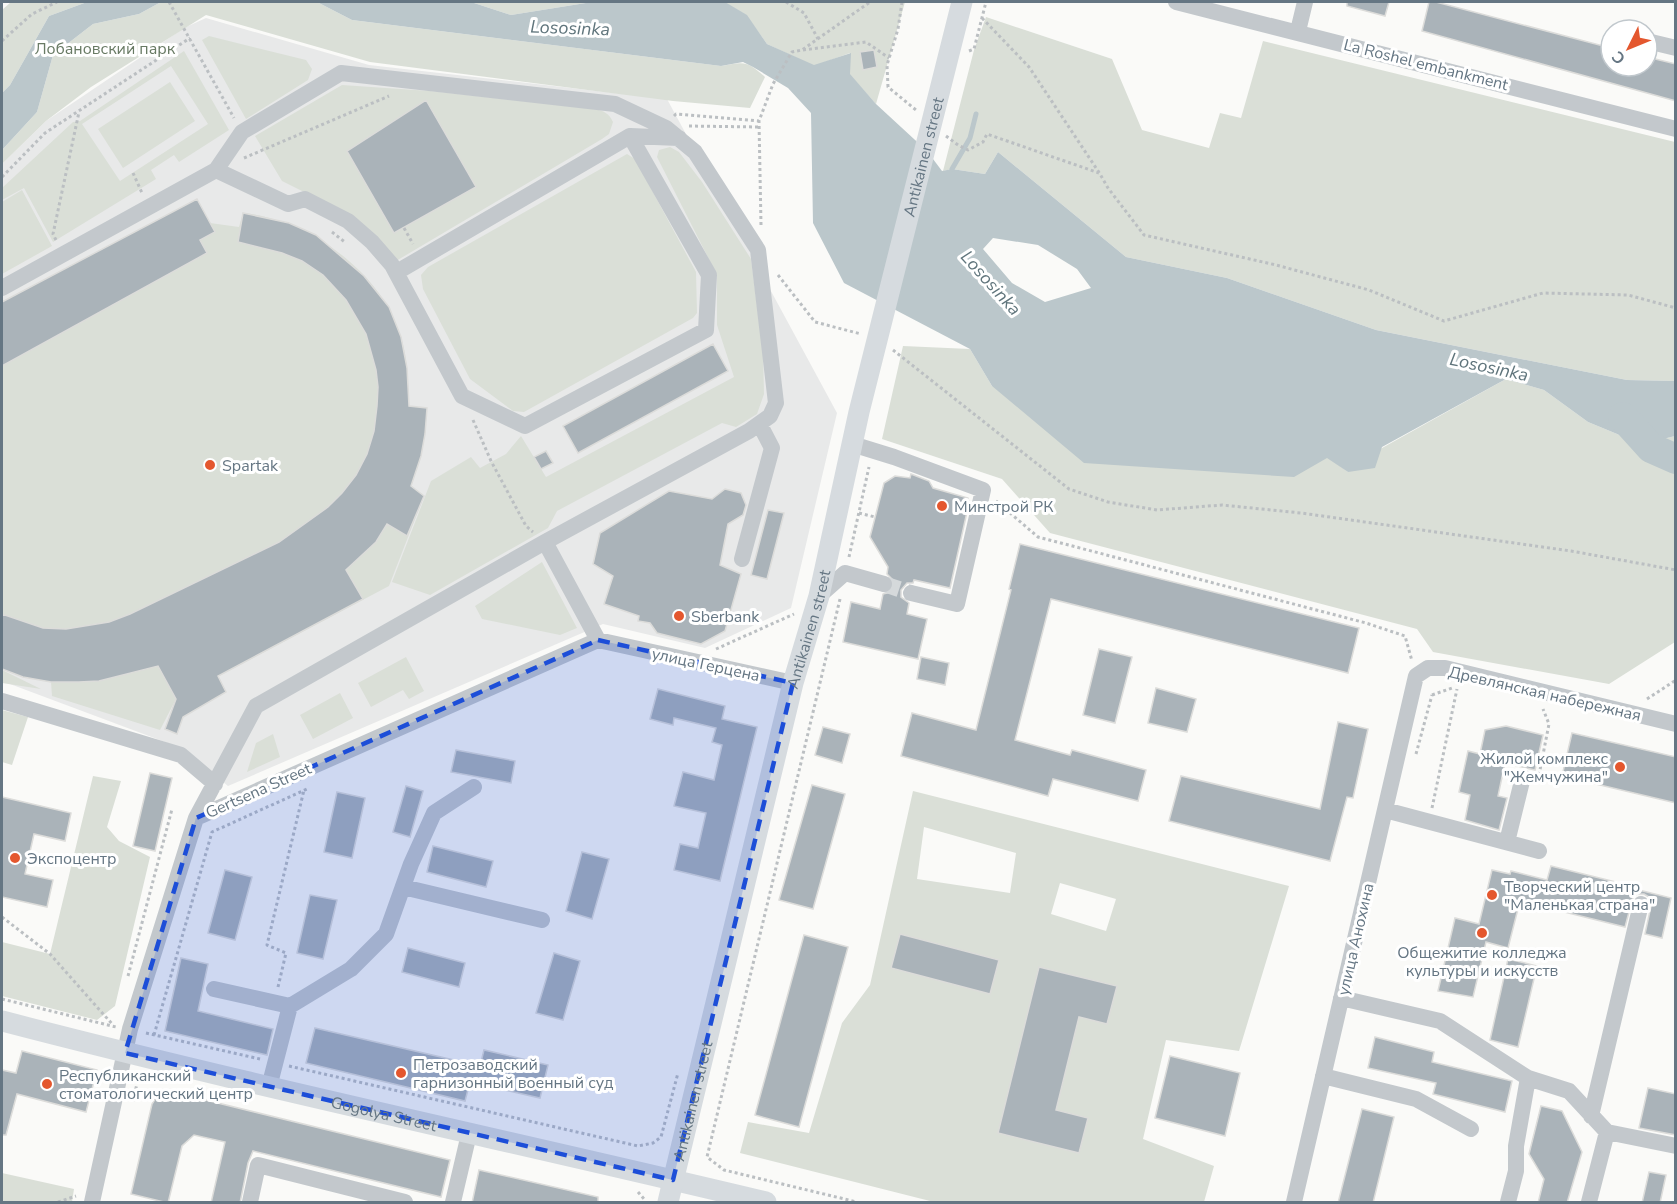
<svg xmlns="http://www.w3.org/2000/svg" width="1677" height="1204" viewBox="0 0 1677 1204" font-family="'Nunito Sans',sans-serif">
  <rect width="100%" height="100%" fill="#fafaf8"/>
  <path fill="#e8e9e9" d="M206 18 369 65 667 99 837 413 791 608 705 648 603 624 228 786 181 748 2 681V164L46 121 184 28Z"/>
  <path fill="#dadfd7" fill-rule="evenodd" d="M11 2H87L49 16 10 85 2 93V10Z
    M161 2H317L352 20 721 66C745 62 746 60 765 77L750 108 673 101 370 62 206 15 91 87 46 121 2 164V150L37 112 53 55 93 24 139 14Z
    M471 2H592L511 15Z
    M724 2H905L876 104 849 74 850 53 814 66 767 44 746 15Z
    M986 17 1112 59 1142 130 1209 148 1220 113 1241 118 1263 41 1675 142V381L1627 380 1376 330 1227 278 1126 257 998 152 985 174 952 169 943 171 974 50Z
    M209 36 306 60 312 69 308 80 246 119 202 40Z
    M184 51 229 130 179 162 174 155 151 170 156 179 53 242 24 188 2 200V188L73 122 80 121ZM171 66 208 124 120 181 82 124Z
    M170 82 195 121 123 168 98 129Z
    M342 85 430 91 594 109C604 111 609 113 613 122L609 134 602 139 396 261 348 214 282 181 255 136Z
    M670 147 679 152 702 182 751 259 763 353 764 394 757 414 736 427 722 423 557 511 548 528 430 595 392 582 431 481 471 457 480 468 506 454 521 436 546 477 734 377 717 325V275L657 157 659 150Z
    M627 154 635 159 696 272 697 313 693 318 524 412 513 411 470 379 423 289 421 275 428 267Z
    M22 190 52 246 2 274V202Z
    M197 199 210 223 239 227 243 213C309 219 382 273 401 337 408 360 408 383 409 406L427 408C425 436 421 460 411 486L424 496 389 586 176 699 160 730 52 696 51 682 23 677 2 669V303Z
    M903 346 970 349 992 386 1328 457 1348 472 1382 448 1506 379 1544 390 1588 422 1651 448 1655 441 1675 436V642L1609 684 1433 652 1417 629 1050 533 1002 479 882 439Z
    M542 562 577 628 560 635 482 619 475 606Z
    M406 657 424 691 409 699 403 690 371 707 358 683Z
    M2 670 41 689 2 683Z
    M340 693 353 718 313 739 300 715Z
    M2 710 28 717 12 765 2 762Z
    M273 734 280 757 247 772 256 743Z
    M93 776 121 781 107 827 119 841 150 857 115 1006 97 1020 2 996V942L50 954Z
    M913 791 1289 886 1239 1051 1166 1040 1143 1139 1214 1166 1204 1202H934L740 1153 748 1122 809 1133 842 1023 870 985ZM924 827 1016 853 1010 893 917 879ZM1060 883 1116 899 1106 931 1051 914Z
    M2 1173 74 1189 72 1202H2Z"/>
  <path fill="#bbc7cb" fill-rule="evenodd" d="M87 2H161L139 14 93 24 53 55 37 112 2 150V93L10 85 49 16Z
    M317 2H471L511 15 592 2H725L747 15 767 44 814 65 851 53 850 74 876 104 927 151 942 171 952 169 985 174 998 152 1126 257 1227 278 1376 330 1627 380 1675 381V436L1655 441 1651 448 1588 422 1544 390 1506 379 1382 447 1375 468 1348 472 1327 458 1294 477 1084 463 992 386 970 349 844 283 813 223 811 113 788 88 753 67 743 62 721 66 352 20ZM993 238 1038 245 1077 269 1091 288 1045 302 1012 283 983 249Z"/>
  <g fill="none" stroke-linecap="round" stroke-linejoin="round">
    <path stroke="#bbc7cb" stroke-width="5" d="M952 169 970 138 976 114"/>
    <path stroke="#bbc7cb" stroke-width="30" d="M1623 417 1651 448 1676 459"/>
  </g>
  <path fill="#aab3b9" stroke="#dcdcda" stroke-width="1.5" d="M1347 2H1389L1385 16 1347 6Z
    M1429 2H1436L1611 48V66H1647V57L1676 64V101L1422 31Z
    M874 50 877 67 863 70 860 52Z
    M426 100 476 187 394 233 347 151Z
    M197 199 215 232 200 240 207 253 2 366V302Z
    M243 213 289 223 316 235 364 276 389 307 401 337 407 368 409 406 427 408 425 434 421 456 411 486 424 496 407 536 387 524 376 542 346 570 363 599 218 676 226 692 183 717 177 734 165 729 176 699 158 666 99 681 79 682H51L23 677 2 669V614L43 628 66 629 109 622 130 614 279 542 328 507 342 493 356 475 367 454 374 431 377 406 378 387 376 370 366 334 346 300 323 275 302 261 282 253 238 242Z
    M713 344 728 371 578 453 563 426Z
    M546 451 553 463 541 469 534 457Z
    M911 474 929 481 933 488 968 498 969 503 950 588 914 580 913 583H907L901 590V597L909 603 907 614 927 619 918 659 843 642 851 602 880 609 883 594 891 592 894 587V581L887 574 888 567 870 537 884 483 895 476 910 478Z
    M725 489 741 493 746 505 743 515 728 524 720 565 741 574 725 631 701 644 657 633 650 623 638 621 639 616 604 604 613 576 593 564 600 533 669 491 712 499Z
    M768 510 784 513 767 579 751 575Z
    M1020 544 1359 628 1348 673 1051 599 1015 740 1070 755 1072 750 1146 770 1138 801 1053 779 1048 796 901 756 912 713 976 730 1011 590 1009 589Z
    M1099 649 1132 657 1115 723 1083 715Z
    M921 657 949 663 945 685 917 679Z
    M1156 688 1196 699 1187 732 1148 723Z
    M658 689 725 706 722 719 757 727 720 881 674 870 680 844 698 848 706 813 674 806 683 772 714 780 722 745 712 742 716 728 674 718 673 725 650 719Z
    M1338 722 1368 729 1353 798 1347 797 1330 861 1169 821 1181 776 1320 809Z
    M1506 726 1543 735 1535 770 1505 763 1498 796 1507 798 1499 830 1465 820 1470 795 1459 792 1468 751 1480 754 1485 730Z
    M823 727 850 734 842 763 815 755Z
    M1572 733 1676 757V803L1562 776Z
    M456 750 515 761 511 783 451 772Z
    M150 773 172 778 155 851 133 846Z
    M812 785 845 794 813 909 779 900Z
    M406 786 423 791 410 837 393 832Z
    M337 792 365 798 352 858 324 852Z
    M2 797 71 813 65 841 34 834 25 874 53 880 47 907 2 897Z
    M433 846 493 861 486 887 427 872Z
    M582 852 609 859 592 919 566 911Z
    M1551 866 1636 887 1635 889 1671 898 1662 938 1645 934 1651 906 1649 897 1644 894H1637L1633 897 1625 927 1520 901 1508 948 1486 942 1473 997 1438 991 1455 918 1479 924 1492 870 1510 874 1511 871 1547 880Z
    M225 870 252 877 235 940 208 933Z
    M310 895 337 900 323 959 297 953Z
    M900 934 999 960 990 994 891 968Z
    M804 935 848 947 799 1127 755 1115Z
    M408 948 465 963 459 987 402 972Z
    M554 953 580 961 563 1020 536 1013Z
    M181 958 208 964 198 1011 273 1029 267 1055 165 1031Z
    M1508 959 1537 966 1518 1047 1490 1040Z
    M1039 967 1117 986 1107 1024 1079 1017 1056 1110 1088 1118 1079 1153 998 1133Z
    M315 1028 480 1066 484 1050 548 1065 540 1098 470 1082 465 1101 306 1063Z
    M1375 1037 1434 1052 1432 1062 1512 1081 1505 1112 1433 1094 1436 1083 1368 1068Z
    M22 1051 97 1070 86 1112 17 1094 6 1135H2V1070L16 1073Z
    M1170 1056 1240 1073 1225 1136 1155 1118Z
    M1648 1088 1676 1094V1135L1639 1128Z
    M164 1092H173L450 1160 441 1197 253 1151 248 1163 240 1203H211L225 1142 194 1135 182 1146 168 1203 131 1194 152 1104 157 1096Z
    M1541 1106 1562 1111 1582 1152 1567 1203H1538L1544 1179 1529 1154Z
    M1362 1109 1394 1117 1373 1203H1338Z
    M479 1170 598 1197V1203H472Z
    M1649 1172 1666 1175 1660 1203H1642Z"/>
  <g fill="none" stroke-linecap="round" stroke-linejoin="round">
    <path stroke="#d5d9db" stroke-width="16" stroke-dasharray="16 8" stroke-linecap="butt" d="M884 584 911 593"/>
    <path stroke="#bbbfc2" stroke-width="3" stroke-dasharray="3 3" stroke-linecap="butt" d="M169 2 234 118
      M786 2 804 13 818 39
      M902 2 898 29 887 65 888 87 916 110
      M982 18 1029 67 1100 174 1108 188 1144 235 1276 265 1369 290 1444 321 1543 293 1628 295 1676 308
      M2 41 32 14 57 2
      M803 50 866 42 889 58
      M969 51 974 49 986 2
      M674 116 676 114 759 121
      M689 126 759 127
      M946 136 958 145 968 150 983 142 987 134 1099 173
      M244 158 389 96
      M133 173 142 193
      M2 177 45 133 190 38
      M761 225 759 121 773 84 792 52 802 50 870 2
      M404 228 413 244
      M332 232 346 243
      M56 240 53 234 79 112
      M778 275 815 322 861 334
      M893 350 1069 489 1108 502 1157 510 1222 505 1301 513 1571 551 1676 570
      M473 420 491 461 526 526 533 532
      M996 501 1038 537 1366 623 1405 636 1412 661
      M859 513 875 517
      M849 557 869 467
      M840 599 707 1157 724 1170 857 1202
      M716 649 794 614
      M1432 695 1452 688
      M1647 699 1676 680
      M1416 754 1432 695
      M1539 775 1549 724 1543 709
      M1432 808 1457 689
      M2 917 50 954 113 1025
      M128 976 172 809
      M278 987 286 953 267 945 304 790
      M2 999 116 1027
      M146 1033 260 1059
      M154 1035 212 832 307 789
      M289 1066 638 1146 653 1143 661 1137 678 1073
      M133 1101 139 1075
      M638 1192 644 1199 643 1202
      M58 1202 76 1196"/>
    <path stroke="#c3c8cc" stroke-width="16" d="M1176 2 1676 129
      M1298 31 1305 2
      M1647 41 1676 48
      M216 170 288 204 305 199 348 221 372 242 392 265 462 396 525 426 706 330 709 275 630 136
      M397 272 630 136 679 138
      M2 288 216 170 242 132 341 73 615 104 666 128 695 152 758 250 776 403 770 416 749 431 545 542 256 706 196 818
      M852 444 894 457 983 490 957 604 911 593
      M545 542 598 640
      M742 559 772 448 760 425
      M819 596 845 573 884 584
      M2 701 181 755 215 784
      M1385 810 1539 851
      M1507 842 1523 777
      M403 887 542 920
      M214 989 290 1006 269 1087
      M1341 998 1440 1021 1528 1078 1569 1091 1607 1132 1676 1146
      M290 1006 351 969 386 934 411 864 434 813 474 787
      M1323 1076 1416 1099 1471 1129
      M1591 1116 1641 904
      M92 1202 130 1029 196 818 598 640 793 683
      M250 1202 258 1165 405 1202
      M453 1202 469 1134
      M1294 1202 1416 676 1428 668H1445L1676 724
      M1508 1202 1516 1171V1146L1528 1078
      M1589 1202 1607 1132"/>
    <g stroke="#d6dbdf" stroke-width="21">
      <path id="s1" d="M2 1021C255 1087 511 1141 766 1202"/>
      <path id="s2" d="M668 1202 793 683 819 596 859 412 962 2"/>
    </g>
  </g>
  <path fill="#1d4ed8" fill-opacity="0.2" stroke="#1d4ed8" stroke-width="4.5" stroke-dasharray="12 8" stroke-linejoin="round" d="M598 640 793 683 673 1180 125 1053 196 818Z"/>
  <g fill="#e4572e" stroke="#fff" stroke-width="2">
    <circle cx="210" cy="465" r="6"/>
    <circle cx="942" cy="506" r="6"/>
    <circle cx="679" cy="616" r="6"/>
    <circle cx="1620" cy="767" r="6"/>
    <circle cx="15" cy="858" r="6"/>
    <circle cx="1492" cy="895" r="6"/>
    <circle cx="1482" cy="933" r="6"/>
    <circle cx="401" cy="1073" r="6"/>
    <circle cx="47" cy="1084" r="6"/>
  </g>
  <g text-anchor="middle" stroke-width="6" stroke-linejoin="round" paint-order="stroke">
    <g font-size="16" fill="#687a64" stroke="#fff">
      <text x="105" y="54">Лобановский парк</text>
    </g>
    <g font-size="16" fill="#657683" stroke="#fff">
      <text transform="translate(1426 64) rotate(14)" y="6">La Roshel embankment</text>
      <text dy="6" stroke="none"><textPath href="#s2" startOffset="1076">Antikainen street</textPath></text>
      <text dy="6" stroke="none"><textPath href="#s2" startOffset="590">Antikainen street</textPath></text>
      <text transform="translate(706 664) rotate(12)" y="6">улица Герцена</text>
      <text transform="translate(1545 693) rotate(13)" y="6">Древлянская набережная</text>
      <text transform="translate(258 790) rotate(-24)" y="6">Gertsena Street</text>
      <text transform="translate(1355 939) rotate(-77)" y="6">улица Анохина</text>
      <text dy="6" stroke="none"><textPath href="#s2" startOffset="104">Antikainen street</textPath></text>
      <text dy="6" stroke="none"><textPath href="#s1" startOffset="393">Gogolya Street</textPath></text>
    </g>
    <g font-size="16" fill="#657683" stroke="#fff" text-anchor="start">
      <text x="222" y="471">Spartak</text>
      <text x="954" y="512">Минстрой РК</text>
      <text x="691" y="622">Sberbank</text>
      <text x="1608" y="764" text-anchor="end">Жилой комплекс<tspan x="1608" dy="18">"Жемчужина"</tspan></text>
      <text x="27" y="864">Экспоцентр</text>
      <text x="1504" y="892">Творческий центр<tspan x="1504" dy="18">"Маленькая страна"</tspan></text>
      <text x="1482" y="958" text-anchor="middle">Общежитие колледжа<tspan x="1482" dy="18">культуры и искусств</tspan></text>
      <text x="413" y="1070">Петрозаводский<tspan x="413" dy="18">гарнизонный военный суд</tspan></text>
      <text x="59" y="1081">Республиканский<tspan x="59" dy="18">стоматологический центр</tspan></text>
    </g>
    <g font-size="18" font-style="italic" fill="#60757c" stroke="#fff">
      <text transform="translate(570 28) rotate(2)" y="6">Lososinka</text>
      <text transform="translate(991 283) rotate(48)" y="6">Lososinka</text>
      <text transform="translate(1489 367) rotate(12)" y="6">Lososinka</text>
    </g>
  </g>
  <rect width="1677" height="1204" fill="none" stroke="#657683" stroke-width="6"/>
  <g transform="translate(1629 48) rotate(227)"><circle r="28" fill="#ffffff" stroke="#c1c8cd" stroke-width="1.5"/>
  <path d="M0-4.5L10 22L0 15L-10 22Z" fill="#e4572e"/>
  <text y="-9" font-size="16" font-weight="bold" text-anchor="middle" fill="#657683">С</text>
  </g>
</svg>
